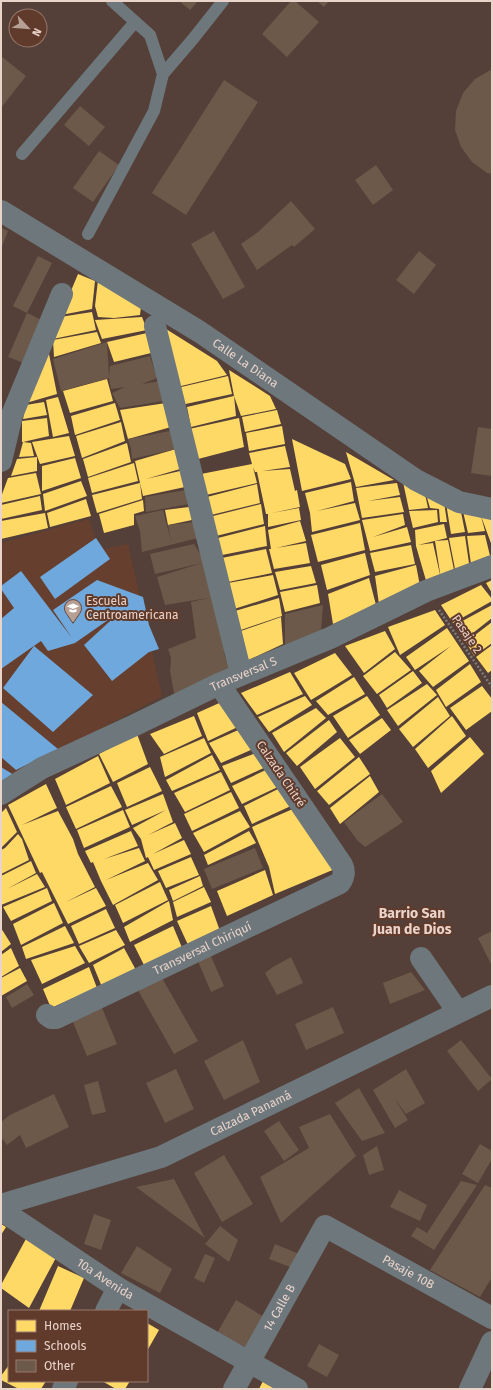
<svg xmlns="http://www.w3.org/2000/svg" width="493" height="1390" viewBox="0 0 493 1390" font-family="'Fira Sans',sans-serif">
  <rect width="100%" height="100%" fill="#544038"/>
  <path fill="#673f2e" d="M89 519 99 550 128 544 162 696 1 782V543Z"/>
  <path fill="#ffd966" d="M78 274 95 281 92 309 61 315Z
    M98 280 141 306 140 315 114 318 98 317 95 306Z
    M92 312 96 330 53 339 60 317Z
    M142 317 147 330 102 339 95 320Z
    M166 329 217 361 227 375 177 387Z
    M97 332 101 343 54 357 53 340Z
    M147 333 151 353 114 362 107 342Z
    M47 344 57 394 26 403Z
    M229 370 270 396 276 409 241 416 234 396Z
    M228 376 232 394 181 405 177 388Z
    M107 379 113 401 70 413 63 391Z
    M234 396 236 416 191 427 187 407Z
    M58 397 69 433 53 437 46 400Z
    M44 402 47 415 23 419 26 405Z
    M115 403 120 420 75 435 71 416Z
    M166 403 171 427 128 439 120 410Z
    M277 410 281 424 245 432 242 417Z
    M47 418 49 436 23 442 31 443 34 456 19 457 23 442H22V421Z
    M239 418 244 447 198 459 189 429Z
    M121 422 125 441 82 458 76 436Z
    M282 426 285 444 249 451 246 433Z
    M69 436 75 456 40 464 32 442Z
    M292 439 345 464 351 479 302 491Z
    M127 443 131 462 88 477 83 459Z
    M285 446 290 467 262 471 290 469 295 491 297 490 300 507 272 513 299 508 301 520 268 527V514H266L257 472H255L253 467 257 483 206 495 201 474 252 464 249 453Z
    M176 449 180 469 146 479 180 471 185 487 143 496 135 461Z
    M346 452 394 480 356 487Z
    M37 457V471L11 476 17 459Z
    M75 458 81 478 42 491V466Z
    M134 463 138 481 92 493 88 478Z
    M36 473 41 494 1 503V497L8 478Z
    M81 481 87 496 45 511 43 494Z
    M351 482 354 501 317 511 355 503 360 520 312 532 310 513 305 493Z
    M403 482 425 494 428 508 409 510Z
    M140 483 142 499 97 513 92 495Z
    M397 483 400 495 368 501 400 497 404 512 362 518 356 488Z
    M257 484 260 503 211 515 207 497Z
    M426 494 444 502 447 522H440L439 509 430 508Z
    M40 496 42 510 1 519V505Z
    M86 499 91 516 50 527 47 513Z
    M143 500 144 511 134 514V525L104 533 99 514Z
    M446 503 460 507 465 532 451 534Z
    M261 504 264 524 216 536 213 516Z
    M189 507 192 520 168 525 165 510Z
    M462 507 479 509 485 531 468 533Z
    M437 510 438 522 413 528 409 511Z
    M45 513 48 528 1 539V521Z
    M403 514 405 525 373 537 407 527 411 542 370 551 362 520Z
    M481 516 492 517V546Z
    M300 521 306 541 276 548 306 543 310 563 274 569 269 549H271L268 530Z
    M360 523 365 550 318 562 311 535Z
    M444 524 447 538 418 545 433 543 441 579 427 584 416 546 415 530Z
    M265 526 267 546 222 555 218 538Z
    M485 535 491 560 472 571 467 536Z
    M465 536 470 570 456 574 449 538Z
    M448 540 455 575 441 579 435 541Z
    M411 545 415 564 375 572 370 553Z
    M266 549 272 573 228 582 222 558Z
    M365 553 370 575 327 590 321 565Z
    M416 565 420 586 379 604 375 576Z
    M311 566 316 583 280 590 275 572Z
    M273 575 278 595 234 609 228 583Z
    M369 578 376 605 333 624 328 594Z
    M492 580V593L486 583Z
    M317 585 320 603 285 612 280 592Z
    M481 585 492 599V601L453 623 441 605Z
    M279 598 282 616 238 631 235 611Z
    M492 605V618L464 640 455 625Z
    M435 610 445 625 400 655 388 627Z
    M281 617 283 644 244 662 238 632Z
    M492 622V643L474 656 466 642Z
    M447 628 469 661 433 687 419 671 451 646 415 670 406 657Z
    M385 631 395 649 364 673 345 646Z
    M492 645V670L488 673 476 657Z
    M395 652 411 670 377 694 363 676Z
    M335 653 352 675 311 700 294 673Z
    M470 664 481 682 446 707 436 690Z
    M413 671 422 683 387 708 379 695Z
    M290 672 303 694 257 715 241 693Z
    M354 677 365 694 328 715 316 701Z
    M427 684 437 695 398 726 387 710Z
    M482 686 492 699V711L466 730 450 708Z
    M305 696 312 705 269 732 258 717Z
    M367 696 380 715 348 738 333 716Z
    M438 697 450 716 413 747 399 729Z
    M226 700 242 725 208 741 197 713Z
    M316 708 326 718 284 752 272 733Z
    M194 716 202 736 164 754 150 734Z
    M452 716 466 736 428 768 415 749Z
    M382 718 391 730 360 754 349 740Z
    M329 720 337 732 297 766 286 753Z
    M245 727 258 747 221 763 209 743Z
    M137 734 148 764 113 782 99 754Z
    M470 737 484 754 441 793 431 771Z
    M204 738 211 753 165 777 160 757Z
    M340 738 355 757 315 789 300 767Z
    M261 751 270 765 231 783 222 766Z
    M212 755 220 770 172 791 166 780Z
    M98 756 110 783 66 805 55 779Z
    M359 757 370 774 329 805 317 791Z
    M150 767 162 791 127 807 117 783Z
    M270 768 282 785 242 804 232 786Z
    M221 772 230 790 185 812 174 793Z
    M370 776 379 792 340 824 330 808Z
    M46 784 57 808 22 825 58 811 73 839 78 854 95 887 66 902 96 888 106 906 68 924 42 872 40 873 8 805Z
    M111 786 122 807 76 829 66 807Z
    M284 786 293 805 252 824 244 806Z
    M231 792 239 808 192 831 184 814Z
    M163 794 173 822 148 835 175 823 182 838 153 854 184 840 191 854 154 870 148 857 146 858 141 839 133 828 166 810 132 825 125 810Z
    M6 808 17 832 1 848V813Z
    M295 808 335 869 275 894 269 867 252 827Z
    M123 810 130 827 84 848 77 830Z
    M240 811 250 827 204 852 193 833Z
    M131 831 138 846 104 859 139 848 145 861 106 880 148 863 158 880 113 905 101 881 93 862 91 863 85 851Z
    M249 831 256 843 208 865 204 855Z
    M18 834 22 839 29 860 1 874V850L5 848Z
    M191 857 199 875 166 888 158 871Z
    M31 861 36 873 7 889 37 874 45 887 1 905V876Z
    M265 870 273 895 227 916 217 891Z
    M200 876 203 886 173 901 169 890Z
    M160 882 168 900 123 923 115 905Z
    M204 887 211 902 177 917 173 902Z
    M47 888 52 901 11 921 3 907Z
    M169 901 173 920 130 942 124 927Z
    M54 903 63 923 21 945 13 924Z
    M211 906 220 931 189 947 177 921Z
    M106 909 115 928 79 944 71 926Z
    M65 926 74 943 26 959 22 947Z
    M173 926 183 950 145 967 134 945Z
    M1 928 11 944 1 952Z
    M116 930 125 945 89 963 79 946Z
    M75 946 85 963 42 984 31 960Z
    M11 948 19 966 1 977V955Z
    M124 948 137 972 102 987 93 965Z
    M89 967 97 988 51 1008 43 989Z
    M20 968 27 981 1 996V978Z
    M1 1224 6 1227 1 1235Z
    M27 1237 58 1254 29 1308 1 1288V1285Z
    M58 1266 84 1278 70 1311H39Z
    M147 1323 159 1330 147 1351Z
    M9 1365V1381H46L41 1389H19L1 1380V1376Z
    M102 1381H130L125 1389H116Z
    M263 1381 278 1389H259Z"/>
  <path fill="#6fa8dc" d="M96 538 110 559 55 599 40 577Z
    M21 571 72 638 53 610 97 580 143 597 149 625 159 649 149 652 112 681 84 645 121 611 75 643 48 651 41 641 1 669V619L14 608 1 589V586Z
    M34 646 93 695 53 732 3 688Z
    M1 702 58 749 16 770 1 757Z
    M1 767 14 775 1 784Z"/>
  <path fill="#6c5949" d="M179 1H198L190 10Z
    M291 1H295L319 22 287 57 262 34Z
    M317 1H329L324 7Z
    M1 56 26 76 1 108Z
    M492 69V174L487 173 472 162 461 147 455 130 456 111 463 93 475 79Z
    M224 80 258 102 186 215 152 193Z
    M80 106 105 127 89 146 64 125Z
    M99 151 119 165 93 202 73 188Z
    M376 165 393 190 373 205 355 180Z
    M291 201 315 229 294 247 292 245 257 270 241 244 258 232Z
    M1 228 8 231 1 249Z
    M214 231 245 287 223 299 191 244Z
    M419 251 436 265 414 294 396 280Z
    M38 256 52 263 27 313 13 306Z
    M27 313 46 322 29 365 8 357Z
    M107 342 109 377 110 366 150 356 157 378 142 384 161 381 163 401 120 408 112 393 125 387 111 389 109 378 61 391 53 359Z
    M478 427 492 429V476L471 473Z
    M170 431 176 449 132 459 131 449 128 439Z
    M186 490 189 504 146 512 145 497Z
    M163 510 171 541 168 525 194 522 198 538 142 552 140 531 135 516Z
    M194 544 205 562 223 633 224 653 231 677 175 698 170 671 171 658 168 649 196 638 191 602 208 598 165 605 157 577 202 563 155 574 150 554Z
    M323 605 321 631 285 645V614Z
    M382 794 403 822 365 847 357 840 344 822Z
    M255 848 263 868 212 889 204 869Z
    M492 931V966L478 938Z
    M207 947 224 986 211 992 194 952Z
    M291 957 303 983 277 995 265 973 273 967Z
    M158 971 198 1041 174 1054 135 985Z
    M411 972 425 990 390 1004 383 983Z
    M27 984 34 995 12 1008 6 997Z
    M100 1003 117 1044 87 1056 70 1015Z
    M333 1007 344 1033 306 1050 295 1024Z
    M243 1040 260 1082 224 1100 204 1061Z
    M461 1040 492 1079 478 1091 447 1051Z
    M176 1069 194 1109 165 1123 146 1083Z
    M406 1069 425 1103 406 1114 395 1099 408 1120 395 1128 373 1090Z
    M98 1081 106 1112 92 1115 84 1085Z
    M359 1088 385 1133 362 1141 335 1103Z
    M54 1094 69 1127 26 1148 20 1135 7 1145 1 1137V1122L10 1115Z
    M330 1114 356 1156 281 1223 260 1177 309 1148 299 1127Z
    M279 1121 299 1150 284 1161 264 1131Z
    M480 1144 492 1151V1159L478 1183 462 1174Z
    M377 1146 384 1170 369 1175 363 1155Z
    M224 1155 253 1204 222 1222 194 1173Z
    M174 1179 205 1238 136 1187Z
    M461 1181 477 1185 434 1250 411 1236 417 1227 427 1233Z
    M485 1185 492 1188V1277L480 1297 430 1270Z
    M399 1190 427 1205 420 1221 390 1207Z
    M94 1214 111 1220 101 1250 84 1244Z
    M220 1226 238 1240 229 1262 205 1244Z
    M275 1244 304 1256 298 1270 269 1259Z
    M137 1246 172 1269 160 1293 121 1273Z
    M205 1254 215 1258 204 1283 194 1278Z
    M236 1300 269 1320 254 1351 217 1333Z
    M319 1344 339 1355 327 1377 307 1366Z"/>
  <g fill="none" stroke-linecap="round" stroke-linejoin="round">
    <path stroke="#7b7c7d" stroke-width="2.5" stroke-dasharray="2 2" stroke-linecap="butt" d="M439 610 492 687"/>
    <path stroke="#6d777c" stroke-width="12" d="M163 74 193 39 223 1
      M22 154 135 22
      M88 234 154 111 163 74 150 35 112 1"/>
    <g stroke="#6d777c" stroke-width="22">
      <path id="s1" d="M1 211 200 332 416 480 459 502 492 509"/>
      <path d="M155 326 241 674"/>
      <path d="M1 461 12 415 62 294"/>
      <path id="s2" d="M1 794 42 768 135 725 219 684 330 638 426 591 492 566"/>
      <path d="M421 958 458 1012"/>
      <path id="s3" d="M47 1015 51 1018H56L340 883C344 877 345 871 342 865L219 684"/>
      <path id="s4" d="M1 1205 161 1157 492 996"/>
      <path id="s5" d="M1 1210 118 1288 297 1389"/>
      <path d="M106 1311 118 1288"/>
      <path d="M63 1389 67 1381"/>
      <path id="s6" d="M234 1389 325 1226 492 1318"/>
      <path d="M470 1389 492 1342"/>
    </g>
  </g>
  <defs>
    <g id="school-pin" transform="scale(0.9)"><path d="M0 17L-7.5 6A9.5 9.5 0 1 1 7.5 6Z" fill="#b6a096" stroke="#603b2c"/><path d="M0-5L7-2L0 1L-7-2ZM-4 1L0 2.5L4 1V4Q0 6-4 4Z" fill="#fff"/></g>
  </defs>
  <g fill-rule="evenodd">
    <use href="#school-pin" x="73" y="608"/>
  </g>
  <g text-anchor="middle" stroke-width="4" stroke-linejoin="round" paint-order="stroke">
    <g font-size="12" fill="#ead3c9" stroke="#603b2c">
      <text dy="4" stroke="none"><textPath href="#s1" startOffset="288">Calle La Diana</textPath></text>
      <text transform="translate(467 634) rotate(56)" y="4">Pasaje 2</text>
      <text dy="4" stroke="none"><textPath href="#s2" startOffset="271">Transversal S</textPath></text>
      <text transform="translate(281 774) rotate(56)" y="4">Calzada Chitré</text>
      <text dy="4" stroke="none"><textPath href="#s3" startOffset="172">Transversal Chiriquí</textPath></text>
      <text dy="4" stroke="none"><textPath href="#s4" startOffset="267">Calzada Panamá</textPath></text>
      <text dy="4" stroke="none"><textPath href="#s6" startOffset="282">Pasaje 10B</textPath></text>
      <text dy="4" stroke="none"><textPath href="#s5" startOffset="125">10a Avenida</textPath></text>
      <text dy="4" stroke="none"><textPath href="#s6" startOffset="93">14 Calle B</textPath></text>
    </g>
    <g font-size="12" fill="#ead3c9" stroke="#603b2c" text-anchor="start">
      <text x="86" y="605">Escuela<tspan x="86" dy="14">Centroamericana</tspan></text>
    </g>
    <g font-size="14" font-weight="bold" fill="#ead3c9" stroke="#603b2c">
      <text x="412" y="918">Barrio San<tspan x="412" dy="16">Juan de Dios</tspan></text>
    </g>
  </g>
  <rect width="493" height="1390" fill="none" stroke="#ead3c9" stroke-width="4"/>
  <rect x="8" y="1310" width="140" height="72" fill="#603b2c" stroke="#97786b"/>
  <rect x="16" y="1320" width="20" height="12" fill="#ffd966" stroke="#97786b"/>
  <text x="44" y="1330" font-size="12" fill="#ead3c9">Homes</text>
  <rect x="16" y="1340" width="20" height="12" fill="#6fa8dc" stroke="#97786b"/>
  <text x="44" y="1350" font-size="12" fill="#ead3c9">Schools</text>
  <rect x="16" y="1360" width="20" height="12" fill="#6c5949" stroke="#97786b"/>
  <text x="44" y="1370" font-size="12" fill="#ead3c9">Other</text>
  <g transform="translate(28 28) rotate(116)"><circle r="19" fill="#603b2c" stroke="#97786b"/>
  <path d="M0-3L7 15L0 10L-7 15Z" fill="#b6a096"/>
  <text y="-6" font-size="11" font-weight="bold" text-anchor="middle" fill="#ead3c9">N</text>
  </g>
</svg>
